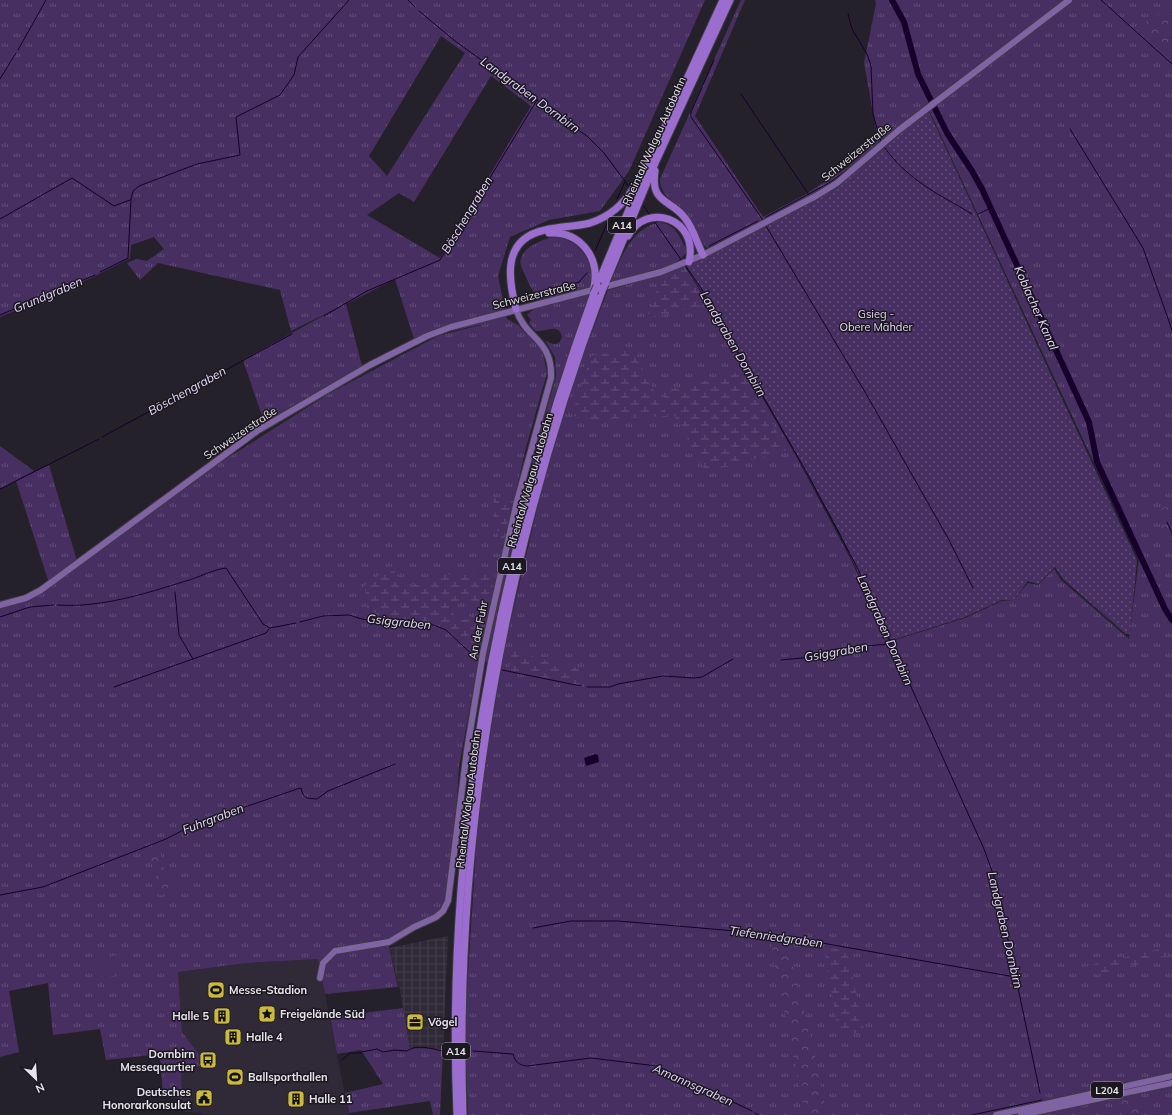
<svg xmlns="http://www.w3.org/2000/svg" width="1172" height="1115" viewBox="0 0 1172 1115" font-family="Mulish,sans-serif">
  <defs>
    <pattern id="industrial-grid" width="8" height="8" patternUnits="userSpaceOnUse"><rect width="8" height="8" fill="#302938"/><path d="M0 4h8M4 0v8" fill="none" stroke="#443e4b"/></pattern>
    <pattern id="grass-tufts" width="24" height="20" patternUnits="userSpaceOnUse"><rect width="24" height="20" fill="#473061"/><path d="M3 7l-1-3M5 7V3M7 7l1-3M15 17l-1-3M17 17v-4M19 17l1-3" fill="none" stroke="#624e78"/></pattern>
    <pattern id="forest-crowns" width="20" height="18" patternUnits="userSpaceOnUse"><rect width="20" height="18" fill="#473061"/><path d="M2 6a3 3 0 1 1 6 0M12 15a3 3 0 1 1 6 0" fill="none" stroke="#624e78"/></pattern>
    <pattern id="wetland-marsh" width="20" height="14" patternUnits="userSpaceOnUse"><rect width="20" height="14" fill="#473061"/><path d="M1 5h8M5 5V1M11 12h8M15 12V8" fill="none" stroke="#624e78"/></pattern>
    <pattern id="park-dots" width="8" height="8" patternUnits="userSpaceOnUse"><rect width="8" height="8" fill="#473061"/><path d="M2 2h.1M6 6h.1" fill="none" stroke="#624e78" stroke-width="1.8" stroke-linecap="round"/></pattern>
    <pattern id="water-ripples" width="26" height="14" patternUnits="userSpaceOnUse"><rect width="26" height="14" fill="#16002b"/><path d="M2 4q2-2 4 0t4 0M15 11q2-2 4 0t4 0" fill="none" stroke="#38254a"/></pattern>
  </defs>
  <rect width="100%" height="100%" fill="#25212a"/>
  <path fill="#302938" d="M318 959 349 1115H203L202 1113 185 1112 182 1099 181 1069 207 1065 182 1032 178 972 247 963Z"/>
  <path fill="url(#industrial-grid)" d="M448 936 443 1049 410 1048 400 990 389 948Z"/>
  <path fill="url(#grass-tufts)" fill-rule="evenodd" d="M0 0H705L629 171 600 211 549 220 510 237 498 276 507 319 518 325 542 350 547 373 526 447 484 631 459 766 454 841 447 897 442 908 434 915 418 922 389 939V948L398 987 325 994 318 959 247 963 178 972 182 1032 207 1065 181 1069 182 1099 163 1096 160 1054 106 1060 100 1029 53 1035 48 983 9 991 19 1052 0 1057V603L18 599 49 583 16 481 49 465 77 561 130 524 153 502 242 449 330 393 438 336 489 323 414 339 395 279 346 304 362 366 264 422 243 360 339 307 291 331 280 290 158 263 140 280 127 263 136 259 147 261 164 249 154 237 131 245 130 258 89 279 0 317ZM441 36 465 53 387 176 369 156ZM491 76 531 106 440 258 367 215 399 193 414 202Z
    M741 0H745L695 116 763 217 806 194 848 167 878 140 864 63 876 4 875 0H1066L835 181 815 194 707 248C698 241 696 229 690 219 681 203 660 200 660 179Z
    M1071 0H1172V1115H468L465 1039 466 1005 477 835 486 758 506 641 543 484 579 365 608 290 658 276 684 266 720 324 797 458 850 558 889 642 965 618 1002 601 1014 600 1028 583 1038 585 1054 569 1061 580 1129 639 1139 559 929 110 952 94Z
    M660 222C676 225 680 237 687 251 679 268 630 280 610 282 622 257 631 228 660 222Z
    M553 237C580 238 594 262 592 287L541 301C534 293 530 287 526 277 525 274 522 270 521 266 517 249 541 240 553 237Z
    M590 294 558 386 530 478 510 555 487 662 485 661C497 601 510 542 526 483L530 478 528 475 556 377 555 357 545 340C552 345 559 347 562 337 559 322 546 332 536 331L529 323 531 320 527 315 536 307Z
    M0 446 34 471 0 489Z
    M403 1008 410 1048 443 1049 440 1115H433L430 1101 349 1113 345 1093 383 1084 361 1050 337 1054 330 1017Z"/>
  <path fill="url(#forest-crowns)" d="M1172 5V62L1135 29Z
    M1164 507 1169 508 1172 511V537L1167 539 1161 527 1159 511Z
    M160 850 166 878 178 885 179 889 159 896 155 869 146 853Z
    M770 938 786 940 811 1037 827 1115H805Z
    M1135 1096 1140 1115H1123L1119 1098Z"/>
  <path fill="url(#wetland-marsh)" d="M685 267 708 304 646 319 662 276Z
    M632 350 668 416 583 420 572 415 591 356Z
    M743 371 787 450 706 472 661 392Z
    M493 497 515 499 501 561Z
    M392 566 402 588 445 574 495 573 490 602H451L455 620 483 619 478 658 450 632 447 626 412 621 365 619 368 602 364 586Z
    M512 651 581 669 582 686 509 670Z
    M824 947 847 951 865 1035 838 1031Z
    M1168 947V956L1091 976 1087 966Z"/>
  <path fill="url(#park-dots)" d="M929 112 1137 560 1130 634H1126L1063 579 1055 567 1038 584 1028 581 1014 600H1002L965 617 890 641 838 529 740 354 686 266 819 196 903 130Z"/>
  <path fill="#473061" d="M121 955 122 963 117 964 114 967 115 976 96 978 97 958Z"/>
  <path fill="url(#water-ripples)" d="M595 754 598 755 599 762 586 766 584 758Z"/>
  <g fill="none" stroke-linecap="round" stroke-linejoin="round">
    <path stroke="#16002b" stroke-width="1" d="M408 0 415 7
      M1101 0 1172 64
      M419 11 455 41 588 137 604 153 630 188
      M848 14 852 29 867 54 871 66 873 114 881 142
      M18 50 46 0
      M714 60 691 112V117L763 220
      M0 79 16 53
      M741 94 809 195
      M1070 129 1143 248 1172 330
      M884 147C909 181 937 193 972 214
      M868 153 880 141
      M617 199 625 182
      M642 204 650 215
      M978 214 991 208
      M766 217 829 183 847 170
      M0 219 72 178 114 206 130 200
      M654 221 682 261
      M766 226 865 392 949 540 973 588
      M709 246 758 221
      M595 251 608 221
      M685 265 701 288 807 473 858 569 984 849 996 882 1040 1093
      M100 272 128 258 131 199 133 191 139 186 197 164 240 155 236 117 280 95 294 75 298 57 349 0
      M570 285 579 282 587 273
      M543 293 565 286
      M534 298 541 294
      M0 315 95 275
      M324 316 367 291 440 260 537 100
      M102 437 292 334
      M0 489 99 439
      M1167 522 1172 533
      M175 592 179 635 193 659
      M57 605C101 608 144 594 186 581 197 578 215 569 226 568L263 624 270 628 296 623
      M0 617 30 607 54 605
      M300 622 323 616 349 615 362 619 382 622 434 625 446 630 478 660
      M781 660 823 656 850 647 891 644
      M502 670 581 686
      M114 687 266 633 269 629
      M587 687H610L618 684 663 676 694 678 702 677 733 659
      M0 895 43 887 166 839 193 825 297 789 301 788 303 795 307 798 317 799 328 791 395 764
      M533 928 571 921H618L771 934 1015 977
      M473 1051 513 1054C515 1062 519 1065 527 1066L591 1058 657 1066 752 1111
      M362 1052 377 1049 383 1052 395 1050 407 1051C418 1043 435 1050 447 1052
      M342 1060 350 1053H361
      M755 1113 759 1115
      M972 1115 1042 1100"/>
    <path stroke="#16002b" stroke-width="6" d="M892 0 904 22 918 74 947 133 972 171 982 189 1089 422 1097 462 1165 609 1172 620"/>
    <g stroke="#3e3b42" stroke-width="8">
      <path id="major" d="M0 605 26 598 41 590 257 431 370 365 427 336 451 327 661 272 703 255 816 196 837 183 899 130 1069 0
        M320 978 323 963 335 951 389 942 414 927 436 917 443 911 448 901 467 750 483 653 517 501 551 378C553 339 525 339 516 309
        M996 1115 1172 1076
        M1021 1115 1172 1083"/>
    </g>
    <g stroke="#3e3b42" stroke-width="9">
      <path id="highway" d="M655 171C650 204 671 199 685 218 693 228 697 243 703 255
        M549 233C580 231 600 257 594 287
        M628 236C646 201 699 218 689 262
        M605 284 656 161 730 0
        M597 286 647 166 723 0
        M516 309C508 278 502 239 545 230 560 226 575 227 590 223 609 217 624 204 634 187
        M457 1115C445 835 499 556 594 293
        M463 1115C454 835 503 554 602 291"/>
    </g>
    <use href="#major" stroke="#8063a2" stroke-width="6"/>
    <use href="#highway" stroke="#9a6dcf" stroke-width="7"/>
    <g stroke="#3e3b42" stroke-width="9" stroke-linecap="butt">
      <path id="highway-bridge" d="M602 291 605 284
        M594 293 597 286"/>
    </g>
    <use href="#highway-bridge" stroke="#9a6dcf" stroke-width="7"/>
  </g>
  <defs>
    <g id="stadium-square" transform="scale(0.9)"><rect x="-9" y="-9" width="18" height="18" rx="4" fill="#cbba39" stroke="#1b1820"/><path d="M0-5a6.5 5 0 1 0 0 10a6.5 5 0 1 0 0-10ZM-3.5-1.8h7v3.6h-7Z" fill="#111"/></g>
    <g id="sight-square" transform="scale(0.9)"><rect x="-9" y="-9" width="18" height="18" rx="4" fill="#cbba39" stroke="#1b1820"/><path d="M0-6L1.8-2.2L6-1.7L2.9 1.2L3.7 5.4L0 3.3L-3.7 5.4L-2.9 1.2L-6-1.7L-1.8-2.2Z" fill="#111"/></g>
    <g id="building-square" transform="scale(0.9)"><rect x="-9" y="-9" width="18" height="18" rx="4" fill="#cbba39" stroke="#1b1820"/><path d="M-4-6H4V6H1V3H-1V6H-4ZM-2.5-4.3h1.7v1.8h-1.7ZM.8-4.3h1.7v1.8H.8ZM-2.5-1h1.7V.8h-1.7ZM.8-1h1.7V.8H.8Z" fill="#111"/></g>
    <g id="office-square" transform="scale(0.9)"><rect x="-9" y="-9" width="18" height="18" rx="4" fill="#cbba39" stroke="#1b1820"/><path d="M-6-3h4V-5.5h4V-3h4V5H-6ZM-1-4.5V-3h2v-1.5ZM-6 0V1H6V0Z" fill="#111"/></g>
    <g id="bus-square" transform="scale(0.9)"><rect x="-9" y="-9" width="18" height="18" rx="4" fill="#cbba39" stroke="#1b1820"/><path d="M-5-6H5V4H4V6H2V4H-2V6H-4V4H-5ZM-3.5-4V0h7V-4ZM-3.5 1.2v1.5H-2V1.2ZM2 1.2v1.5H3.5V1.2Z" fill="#111"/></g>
    <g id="civic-square" transform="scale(0.9)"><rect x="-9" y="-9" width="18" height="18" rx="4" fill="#cbba39" stroke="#1b1820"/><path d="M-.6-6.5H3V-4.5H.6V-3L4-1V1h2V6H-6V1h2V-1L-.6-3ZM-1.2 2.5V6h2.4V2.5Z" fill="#111"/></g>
  </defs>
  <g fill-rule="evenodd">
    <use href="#stadium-square" x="216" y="990"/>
    <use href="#sight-square" x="267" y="1014"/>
    <use href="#building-square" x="222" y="1016"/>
    <use href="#office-square" x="415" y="1022"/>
    <use href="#building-square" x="233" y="1037"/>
    <use href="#bus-square" x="208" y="1060"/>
    <use href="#stadium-square" x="235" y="1077"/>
    <use href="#civic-square" x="204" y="1098"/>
    <use href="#building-square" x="296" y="1099"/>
  </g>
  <g text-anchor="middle" stroke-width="3" stroke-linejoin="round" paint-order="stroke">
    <g fill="#1b1820" stroke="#a9a6ad" stroke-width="1">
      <rect x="608" y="217" width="28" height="16" rx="3"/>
      <rect x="498" y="558" width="28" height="16" rx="3"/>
      <rect x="442" y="1043" width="28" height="16" rx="3"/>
      <rect x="1091" y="1082" width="32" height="16" rx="3"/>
    </g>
    <g font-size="10" font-weight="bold" fill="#e6e3e9">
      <text x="622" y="229">A14</text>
      <text x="512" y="570">A14</text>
      <text x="456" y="1055">A14</text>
      <text x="1107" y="1094">L204</text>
    </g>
    <g font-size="11" fill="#e6e3e9" stroke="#1b1820">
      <text transform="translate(654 141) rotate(-66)" y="4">Rheintal/Walgau Autobahn</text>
      <text transform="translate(856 152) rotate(-39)" y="4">Schweizerstraße</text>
      <text transform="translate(534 295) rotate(-14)" y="4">Schweizerstraße</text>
      <text transform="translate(240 433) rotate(-34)" y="4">Schweizerstraße</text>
      <text transform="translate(530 480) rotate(-74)" y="4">Rheintal/Walgau Autobahn</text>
      <text transform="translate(478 630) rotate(-79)" y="4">An der Fuhr</text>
      <text transform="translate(468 799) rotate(-83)" y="4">Rheintal/Walgau Autobahn</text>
    </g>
    <g font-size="11" fill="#e2d5f6" stroke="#1b1820">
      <text x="876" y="318">Gsieg -<tspan x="876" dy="13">Obere Mähder</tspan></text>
    </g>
    <g font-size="11" font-weight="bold" fill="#e6e3e9" stroke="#1b1820" text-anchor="start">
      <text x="229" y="994">Messe-Stadion</text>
      <text x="280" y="1018">Freigelände Süd</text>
      <text x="209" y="1020" text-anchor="end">Halle 5</text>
      <text x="428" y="1026">Vögel</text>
      <text x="246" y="1041">Halle 4</text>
      <text x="195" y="1058" text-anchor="end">Dornbirn<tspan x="195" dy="13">Messequartier</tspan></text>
      <text x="248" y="1081">Ballsporthallen</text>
      <text x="191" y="1096" text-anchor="end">Deutsches<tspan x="191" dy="13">Honorarkonsulat</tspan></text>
      <text x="309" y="1103">Halle 11</text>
    </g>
    <g font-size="12" font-style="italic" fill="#e6d8fa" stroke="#1b1820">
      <text transform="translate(530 95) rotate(36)" y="4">Landgraben Dornbirn</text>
      <text transform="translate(467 215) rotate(-59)" y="4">Böschengraben</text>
      <text transform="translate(48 295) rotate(-23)" y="4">Grundgraben</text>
      <text transform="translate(1036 308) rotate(66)" y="4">Koblacher Kanal</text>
      <text transform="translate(733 344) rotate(60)" y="4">Landgraben Dornbirn</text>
      <text transform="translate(187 391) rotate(-29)" y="4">Böschengraben</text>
      <text transform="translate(399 622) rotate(6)" y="4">Gsiggraben</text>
      <text transform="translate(885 630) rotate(66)" y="4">Landgraben Dornbirn</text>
      <text transform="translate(836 652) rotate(-10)" y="4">Gsiggraben</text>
      <text transform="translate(213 819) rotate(-21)" y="4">Fuhrgraben</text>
      <text transform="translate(1005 930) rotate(77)" y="4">Landgraben Dornbirn</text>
      <text transform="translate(776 937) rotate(8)" y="4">Tiefenriedgraben</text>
      <text transform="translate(693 1085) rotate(24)" y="4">Amannsgraben</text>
    </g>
  </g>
  <g transform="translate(36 1079) rotate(155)" stroke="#1b1820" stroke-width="3" paint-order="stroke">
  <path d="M0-3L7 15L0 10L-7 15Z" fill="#e6e3e9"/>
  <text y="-6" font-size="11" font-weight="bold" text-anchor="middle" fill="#e6e3e9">N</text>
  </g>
</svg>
